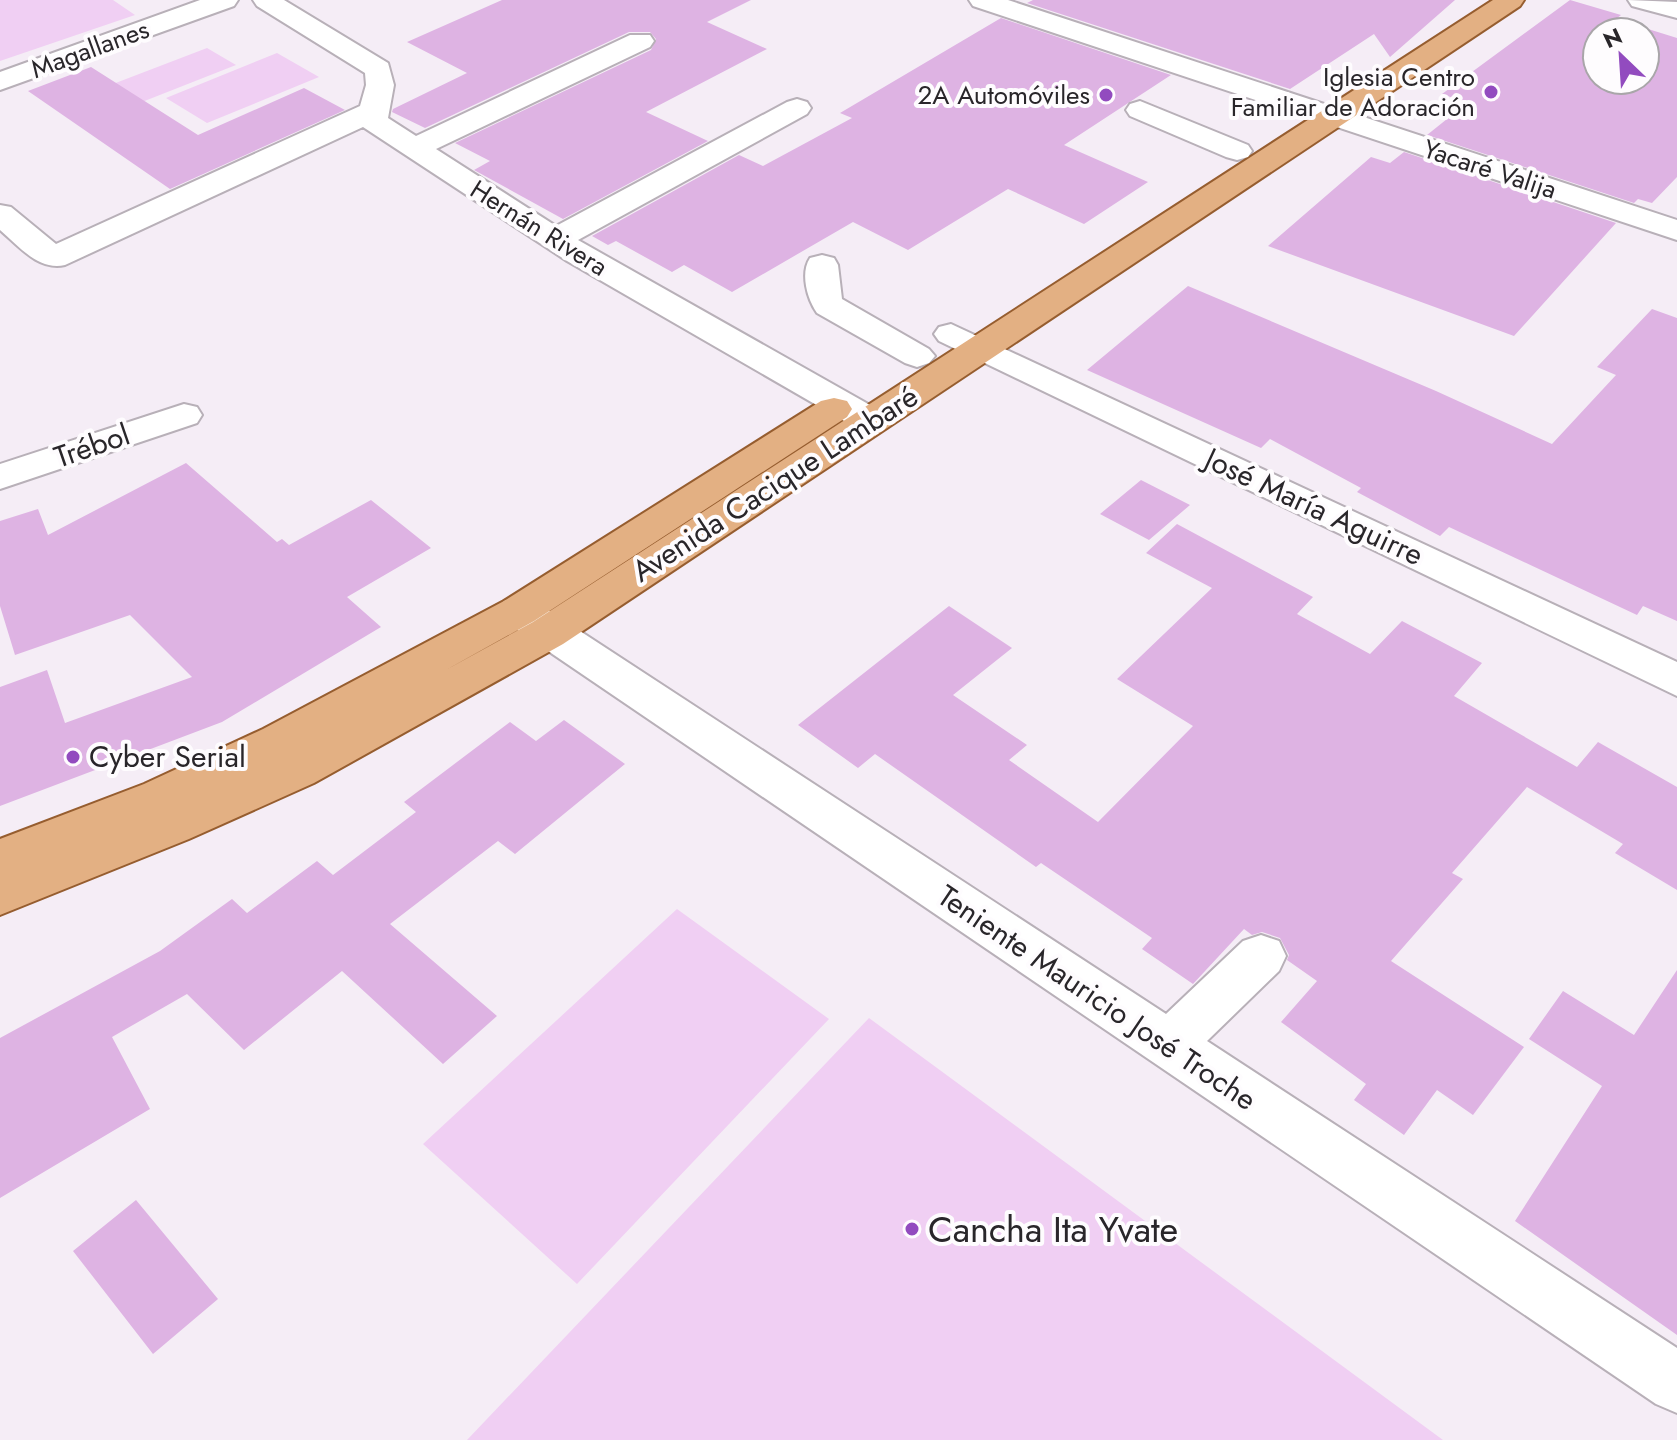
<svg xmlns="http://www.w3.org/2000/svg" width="1677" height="1440" viewBox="0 0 1677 1440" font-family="Jost,sans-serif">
  <rect width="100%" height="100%" fill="#f5edf6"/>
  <path fill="#f0cff3" d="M0 0H113L135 15 0 61Z
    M207 48 236 65 142 102 113 84Z
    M277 53 319 77 207 123 166 98Z
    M677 909 829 1019 577 1284 423 1144Z
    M869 1018 1443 1440H467Z"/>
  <path fill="#deb3e3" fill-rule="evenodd" d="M502 0H751L707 22 767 49 646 112 708 141 563 219 474 170 490 161 455 143 651 50 656 39 650 32H629L425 128 392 112 393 109 467 73 407 42Z
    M1033 0H1455L1390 57 1374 34 1290 89 1027 3Z
    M1570 0 1621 15 1616 19 1677 38V177L1652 203 1638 199 1634 203 1427 135 1467 103 1442 94ZM1597 32H1645V80H1597Z
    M1001 18 1171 75 1064 145 1148 182 1084 224 1008 189 908 250 853 222 732 292 684 265 672 272 616 241 608 245 592 236 739 155 763 166 852 118 840 113Z
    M91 67 198 135 304 88 345 110 170 189 28 91Z
    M1404 152 1616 223 1514 336 1268 246 1371 157 1390 163Z
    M1188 286 1436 391 1552 444 1616 375 1597 367 1652 309 1677 318V621L1643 606 1637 615 1449 527 1440 536 1357 492 1361 488 1270 439 1261 448 1087 370Z
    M186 463 277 542 282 539 289 545 371 500 431 548 347 597 381 627 222 722 0 806V687L47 670 65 723 192 677 130 615 15 655 0 606V521L38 509 48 535Z
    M1141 480 1190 505 1149 540 1100 514Z
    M1177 524 1313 597 1297 614 1370 654 1402 621 1482 663 1454 696 1577 767 1598 742 1677 787V890L1615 853 1623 844 1527 787 1452 873 1463 879 1391 961 1524 1047 1473 1115 1437 1090 1404 1135 1354 1100 1366 1084 1281 1022 1317 981 1287 960 1289 955 1280 938 1262 932 1252 935 1244 929 1193 984 1142 949 1152 938 1041 863 1036 867 875 754 858 768 798 725 949 606 1012 648 953 695 1027 745 1009 760 1098 822 1193 726 1117 679 1212 588 1146 553Z
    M564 720 625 764 515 854 498 841 390 924 497 1016 443 1064 342 971 244 1050 187 994 112 1037 150 1109 0 1198V1038L160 951 232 899 247 913 317 861 333 875 416 812 404 802 510 722 536 741Z
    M1677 970V1335L1515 1221 1602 1086 1529 1039 1563 991 1634 1035Z
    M136 1200 218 1299 153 1354 73 1251Z"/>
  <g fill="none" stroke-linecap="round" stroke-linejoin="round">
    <g stroke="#b8b0b8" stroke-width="4">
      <path id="minor" d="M200 0H238L234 6 0 90V72Z
        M253 0H284L388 63 394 85 388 118 416 136 630 35H650L654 41 650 47 436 149 556 226 787 102 797 99 807 102 811 108 807 114 578 240 884 413 889 421 884 429 871 433 858 429 567 261 363 127 65 265C38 271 19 246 0 230V205L11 207 56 244 360 106 366 85 365 73 257 6Z
        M969 0H1008L1677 220V240L973 6Z
        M1628 0 1677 2V18L1632 6Z
        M1140 101 1248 145 1252 151 1248 157 1237 160 1226 157 1130 116 1126 110 1130 104Z
        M822 255 834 258 838 265 842 299 929 349 935 356 929 363 917 367 905 363 817 313C807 299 800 273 810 258Z
        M951 324 1677 662V696L939 341 934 334 939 327Z
        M184 404 197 407 202 415 197 423 0 489V464Z
        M519 596 534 601 1166 1014 1243 941 1261 935 1279 941 1286 956 1279 971 1207 1041 1677 1348V1413L1656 1404 504 621 498 611 504 601Z"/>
    </g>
    <g stroke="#965d2f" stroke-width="4">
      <path id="major" d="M1493 0H1524L1520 6 563 644 314 783 189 839 0 915V839L144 784 263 729 504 601 821 401 834 398 847 401 852 409 847 417 534 621 444 671 533 622Z"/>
    </g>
    <use href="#minor" fill="#fff" fill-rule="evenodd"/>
    <use href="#major" fill="#e3b083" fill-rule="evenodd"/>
  </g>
  <g fill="#924bbf" stroke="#fefcfe" stroke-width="3">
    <circle cx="1491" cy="92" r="8"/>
    <circle cx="1106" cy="95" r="8"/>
    <circle cx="73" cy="757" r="8"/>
    <circle cx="912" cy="1229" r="8"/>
  </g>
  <g text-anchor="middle" stroke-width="8" stroke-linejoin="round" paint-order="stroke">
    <g font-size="26" fill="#29262a" stroke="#fefcfe">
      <text transform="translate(90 49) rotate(-20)" y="9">Magallanes</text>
      <text transform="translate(1490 169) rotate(18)" y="9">Yacaré Valija</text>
      <text transform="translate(539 228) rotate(32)" y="9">Hernán Rivera</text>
    </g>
    <g font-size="26" fill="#29262a" stroke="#fefcfe" text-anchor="end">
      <text x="1475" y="86">Iglesia Centro<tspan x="1475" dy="30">Familiar de Adoración</tspan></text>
      <text x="1090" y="104">2A Automóviles</text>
    </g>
    <g font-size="30" fill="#29262a" stroke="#fefcfe">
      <text transform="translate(92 446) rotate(-19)" y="10">Trébol</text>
      <text transform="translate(775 484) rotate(-33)" y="10">Avenida Cacique Lambaré</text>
      <text transform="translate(1314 507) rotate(25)" y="10">José María Aguirre</text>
      <text transform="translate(1097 998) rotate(34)" y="10">Teniente Mauricio José Troche</text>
    </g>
    <g font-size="30" fill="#29262a" stroke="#fefcfe" text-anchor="start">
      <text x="89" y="767">Cyber Serial</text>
    </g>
    <g font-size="36" fill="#29262a" stroke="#fefcfe" text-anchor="start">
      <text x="928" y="1242">Cancha Ita Yvate</text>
    </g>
  </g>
  <g transform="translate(1621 56) rotate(335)"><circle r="38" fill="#fefcfe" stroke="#a9a6a9" stroke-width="2"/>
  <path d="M0-6L14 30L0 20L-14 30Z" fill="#924bbf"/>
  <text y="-12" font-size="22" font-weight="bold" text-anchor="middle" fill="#29262a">N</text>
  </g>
</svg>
